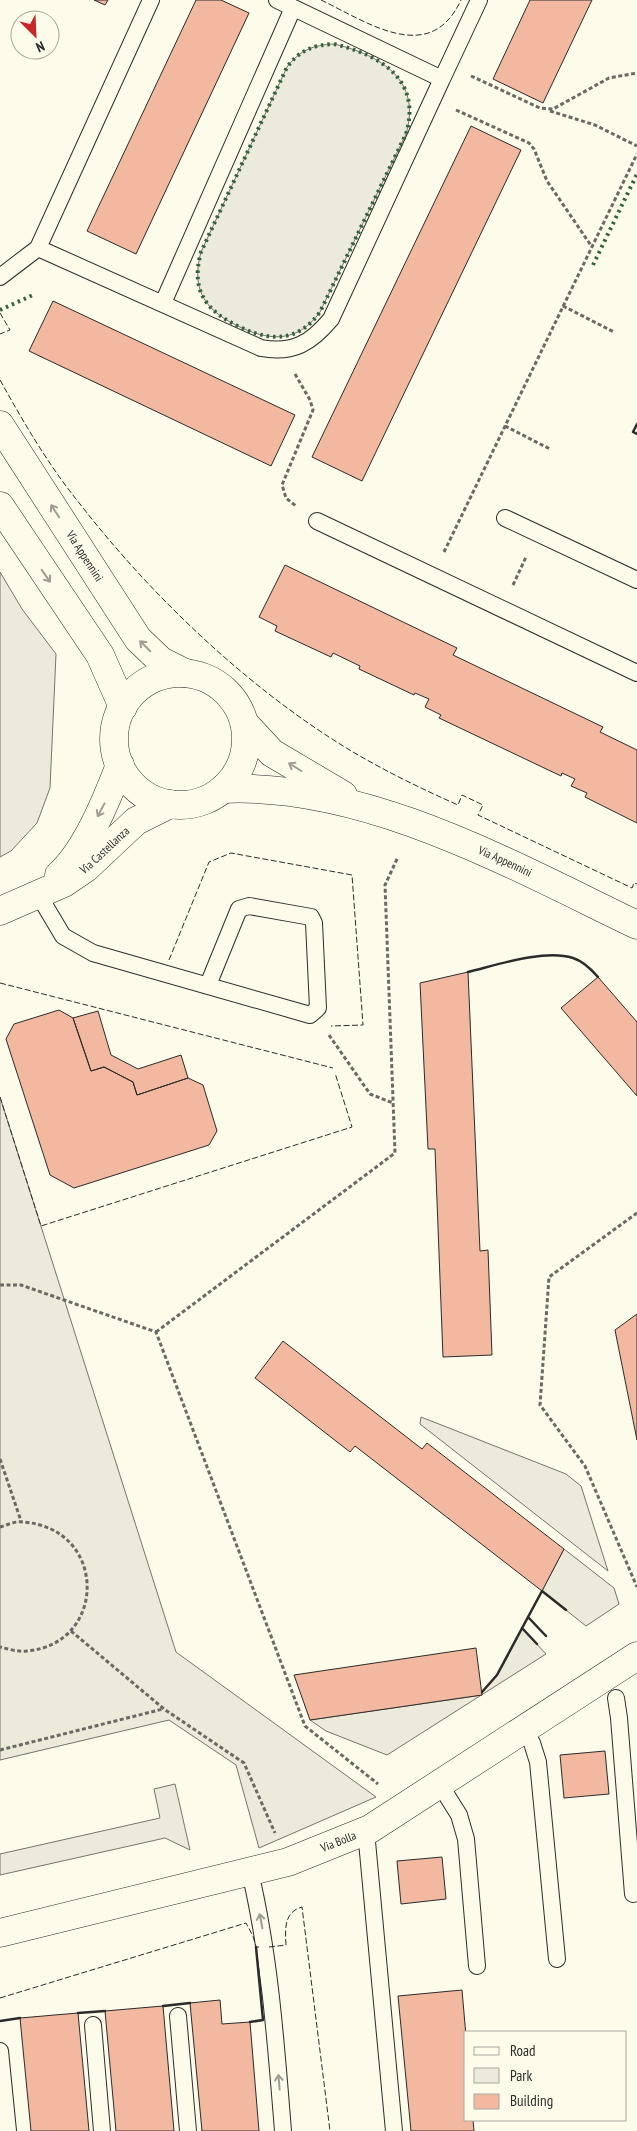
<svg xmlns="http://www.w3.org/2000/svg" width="637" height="2131" viewBox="0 0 637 2131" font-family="'PT Sans Narrow',sans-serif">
  <rect width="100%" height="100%" fill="#fdfbea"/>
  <path fill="#ecebdb" stroke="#74746e" d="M334 44C381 55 422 80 406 134L320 312C299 341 273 342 242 328 207 312 190 292 201 252L287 67C300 50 313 45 334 44Z
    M0 572 22 609 56 654 50 788 37 823 11 851 0 857Z
    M0 1097 176 1652 376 1797 259 1848 236 1765 169 1720 0 1760Z
    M421 1417 566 1474 581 1486 608 1571 420 1424Z
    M564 1549 614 1588 619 1604 586 1626 542 1591Z
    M522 1628 546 1654 387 1755 326 1731 310 1720 482 1695V1692L497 1675Z
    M175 1784 190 1850 165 1838 0 1875V1854L160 1818 154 1789Z"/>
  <path fill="#f2b8a0" stroke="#2b2b2b" d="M94 0H108L105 5Z
    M196 0H221L249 13 136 254 87 231Z
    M530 0H592L543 103 493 79Z
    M471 126 521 150 362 481 312 457Z
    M53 301 295 415 271 466 29 351Z
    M285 565 457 648 453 655 603 727 600 732 637 750V823L585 797 587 793 571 786 575 779 562 773 561 776 439 718 441 715 425 707 429 699 415 693 414 695 359 669 360 666 333 653 331 657 275 631 277 626 259 617Z
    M468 972 480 1251 488 1250 492 1355 443 1357 435 1149H428L420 983Z
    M598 977 637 1022V1096L561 1008Z
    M59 1010 73 1018 91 1071 104 1067 133 1082 137 1095 188 1078 203 1085 217 1131 209 1145 74 1188 50 1175 6 1039 14 1024Z
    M98 1011 111 1055 138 1069 181 1055 188 1078 137 1095 133 1082 104 1067 91 1071 73 1018Z
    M637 1314V1440L615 1330Z
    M283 1341 422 1449 427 1443 564 1549 542 1591 355 1446 350 1452 255 1378Z
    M476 1648 482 1695 310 1720 294 1675Z
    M605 1751 609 1794 564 1798 560 1755Z
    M442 1857 446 1899 401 1904 397 1861Z
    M462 1990 466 2036V2120H473L474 2131H411L398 1996Z
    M220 2000 222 2024 250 2022 259 2131H202L190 2003Z
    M163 2006 174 2131H116L105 2011Z
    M78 2013 89 2131H31L20 2018Z"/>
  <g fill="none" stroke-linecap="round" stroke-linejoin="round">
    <g stroke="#2b2b2b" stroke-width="18">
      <path id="lane" d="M442 79 479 0
        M38 248 261 348C293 354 311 343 331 319L442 79 277 0
        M0 277 38 248 151 0
        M163 303 293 8
        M505 518 637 580
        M317 521 637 673
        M38 894 63 936 93 953 310 1015 318 1008 314 923 311 917 249 906 239 909 208 985
        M616 1698 619 1718 633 1894
        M524 1729 532 1743 538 1762 557 1959
        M439 1783 459 1815 466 1839 477 1966
        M366 1831 394 2131
        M250 1872C270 1957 276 2044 283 2131
        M178 2016 188 2131
        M93 2025 102 2131
        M0 2051 8 2131"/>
    </g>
    <g stroke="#2b2b2b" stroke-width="29">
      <g id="street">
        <path id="s1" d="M0 425 138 639 161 661 185 673"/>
        <path d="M0 506 100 655 123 707"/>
        <circle cx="180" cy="739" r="66"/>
        <path d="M245 724 272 753 343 795"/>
        <path id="s2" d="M223 789C365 782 512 865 637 925"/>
        <path d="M59 875C86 851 107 799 120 765"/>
        <path id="s3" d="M0 911 64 883 86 868 136 821 170 804"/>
        <path id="s4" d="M0 1933 288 1862 370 1829 637 1656"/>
      </g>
    </g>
    <path stroke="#6a6964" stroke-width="3" stroke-dasharray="4 2.5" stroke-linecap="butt" d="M471 76 540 108 553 109 609 78 637 73
      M456 110 529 143 534 149 547 181 592 247
      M550 111 595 125 637 146
      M563 306 614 332
      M295 374 310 400 313 410 282 485 286 498 296 506
      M505 426 550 449
      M444 552 637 154
      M513 585 526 557
      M329 1035 370 1094 393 1103
      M637 1213 549 1277 540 1405 585 1466 637 1587
      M0 1285H21L156 1332 305 1726 378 1784
      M156 1332 395 1153 385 885 398 857
      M0 1459 21 1521
      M0 1527C7 1525 15 1521 22 1522 108 1527 108 1644 27 1651 18 1652 8 1649 0 1647
      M71 1631 164 1709 244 1763 275 1833
      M0 1750 163 1709"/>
    <use href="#lane" stroke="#fdfbea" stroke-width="16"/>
    <use href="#street" stroke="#fdfbea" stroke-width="28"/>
    <path stroke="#34623c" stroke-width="4" stroke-dasharray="2.5 4" stroke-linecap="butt" d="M334 44C381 55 422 80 406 134L320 312C299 341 273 342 242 328 207 312 190 292 201 252L287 67C300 50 313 45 334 44Z
      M593 265 637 174
      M0 310 33 295"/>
    <path stroke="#2b2b2b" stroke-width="1" stroke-dasharray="6 2.5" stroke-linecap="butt" d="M321 0C367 22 430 67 461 0
      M0 313 10 330 0 334
      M0 380C24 423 49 466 80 504 153 598 251 691 353 752 387 772 422 789 458 805L462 795 483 805 478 815 632 888 634 883 637 884
      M169 960 209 862 231 853 352 875 363 1025 331 1026
      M0 983 333 1068
      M0 1097 41 1226 352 1127 335 1073
      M269 1947 286 1945C285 1929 284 1912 302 1907L330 2131
      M0 1998 246 1923 253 1936 256 1947H259"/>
    <path stroke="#2b2b2b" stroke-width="2.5" d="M637 424 633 432 637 434
      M468 972C497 965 544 949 573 958 583 961 591 969 598 977
      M528 1617 546 1636
      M522 1628 537 1644
      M482 1692 497 1675 542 1591 566 1610
      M163 2006 190 2003
      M78 2013 105 2011
      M0 2021 20 2018
      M250 2022 263 2020 256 1947"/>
  </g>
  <defs><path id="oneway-shaft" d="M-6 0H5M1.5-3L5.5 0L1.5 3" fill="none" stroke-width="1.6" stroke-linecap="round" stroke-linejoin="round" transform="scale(1.25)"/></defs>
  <g stroke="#9e9d94">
    <use href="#oneway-shaft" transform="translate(55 511) rotate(-123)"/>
    <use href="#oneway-shaft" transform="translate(46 576) rotate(55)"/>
    <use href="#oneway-shaft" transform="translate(145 646) rotate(-135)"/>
    <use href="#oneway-shaft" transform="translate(295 767) rotate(-148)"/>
    <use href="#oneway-shaft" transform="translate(101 810) rotate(118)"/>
    <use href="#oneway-shaft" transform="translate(261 1921) rotate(-101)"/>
    <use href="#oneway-shaft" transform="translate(279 2082) rotate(-95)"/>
  </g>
  <g text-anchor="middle" stroke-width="4" stroke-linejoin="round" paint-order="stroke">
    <g font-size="12" fill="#2b2b2b" stroke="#fdfbea">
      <text dy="4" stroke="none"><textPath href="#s1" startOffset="156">Via Appennini</textPath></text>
      <text dy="4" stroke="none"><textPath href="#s3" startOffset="122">Via Castellanza</textPath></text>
      <text dy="4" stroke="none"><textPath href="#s2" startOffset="294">Via Appennini</textPath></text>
      <text dy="4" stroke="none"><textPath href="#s4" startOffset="351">Via Bolla</textPath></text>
    </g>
  </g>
  <rect x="464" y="2031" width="162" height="90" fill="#fdfbea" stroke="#a9a89e"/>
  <rect x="474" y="2047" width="25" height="8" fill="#fdfbea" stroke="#a9a89e"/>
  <text x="510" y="2056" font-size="15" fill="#2b2b2b">Road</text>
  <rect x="474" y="2068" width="25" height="15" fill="#ecebdb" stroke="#a9a89e"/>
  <text x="510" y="2081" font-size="15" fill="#2b2b2b">Park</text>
  <rect x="474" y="2094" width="25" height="15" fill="#f2b8a0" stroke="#a9a89e"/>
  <text x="510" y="2106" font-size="15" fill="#2b2b2b">Building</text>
  <g transform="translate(35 35) rotate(156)"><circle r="24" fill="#fdfbea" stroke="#a9a89e"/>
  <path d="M0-4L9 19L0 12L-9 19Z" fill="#c62828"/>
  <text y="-8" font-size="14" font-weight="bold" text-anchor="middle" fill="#2b2b2b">N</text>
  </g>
</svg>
